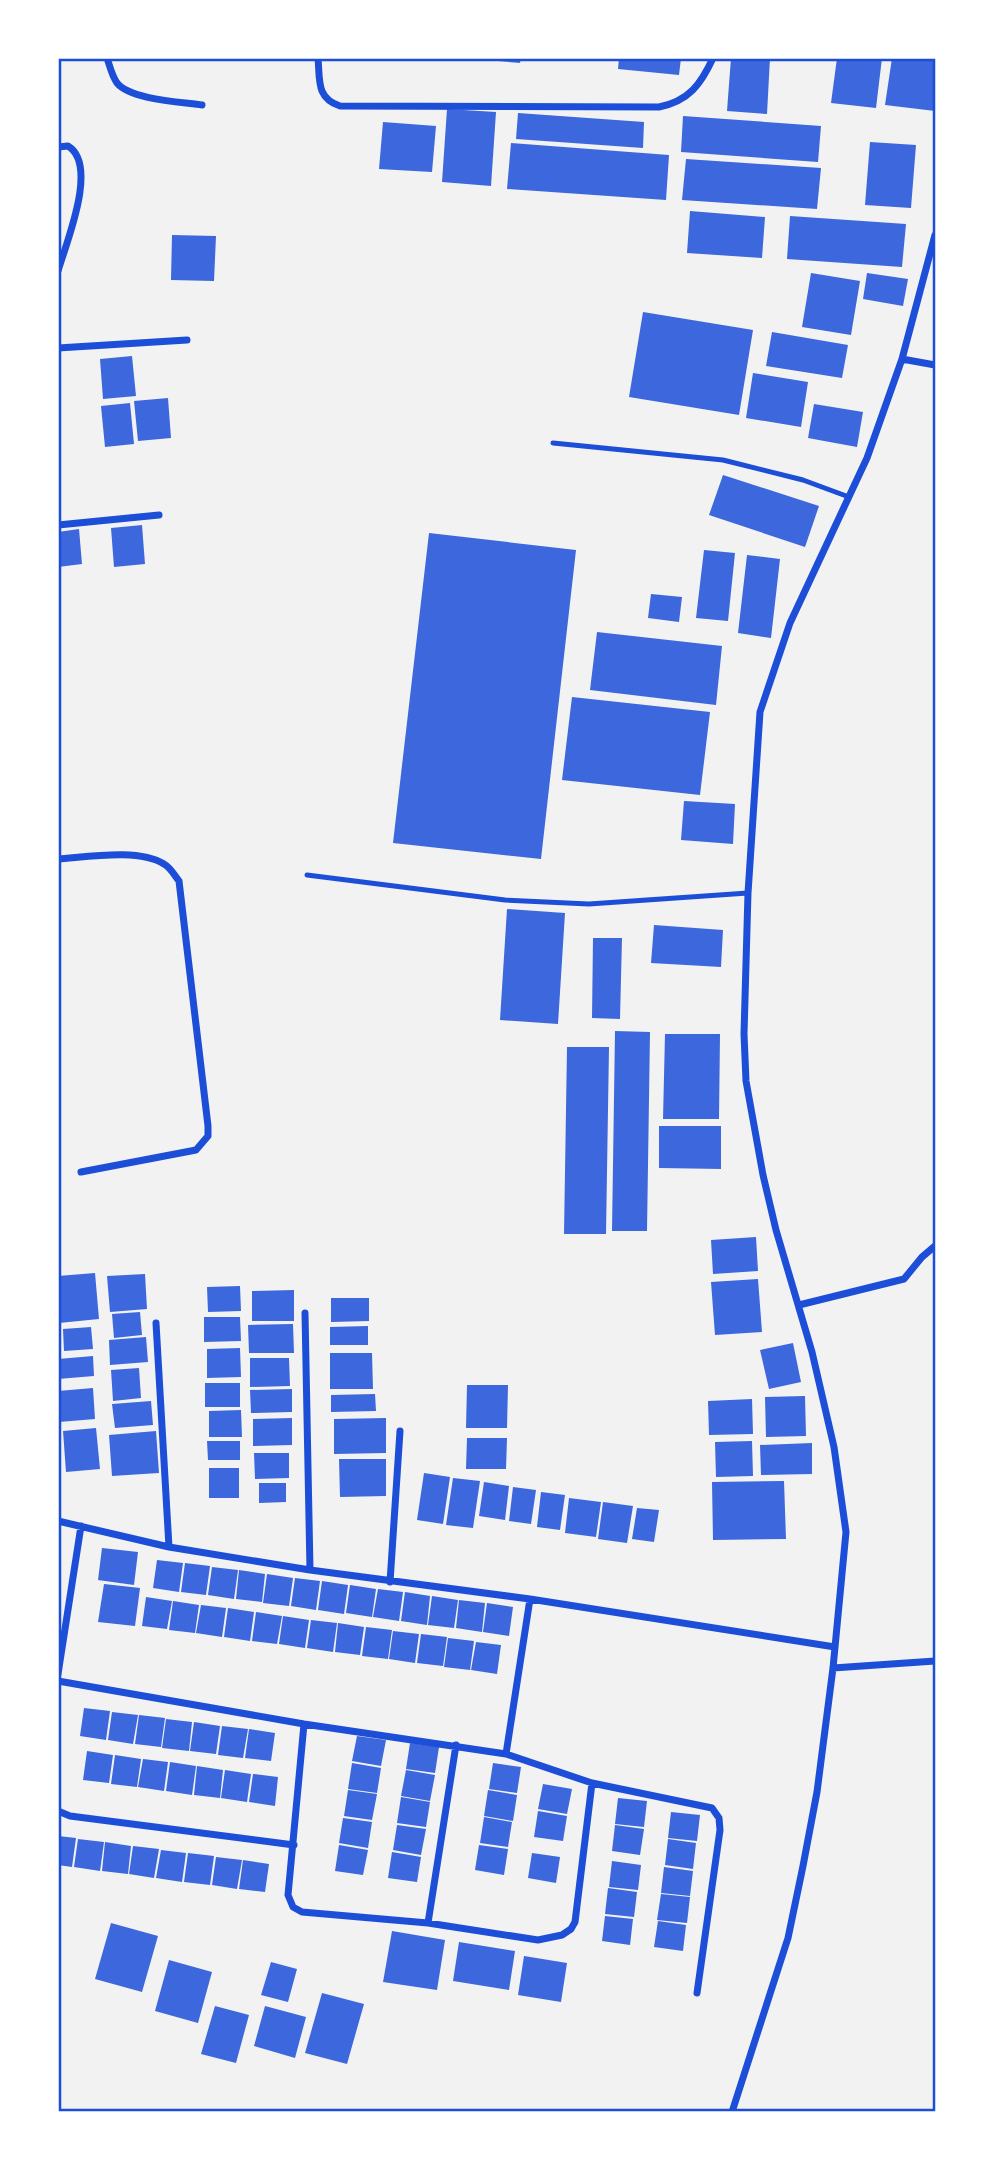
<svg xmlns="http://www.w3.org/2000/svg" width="993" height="2170" viewBox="0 0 993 2170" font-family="'DejaVu Sans',sans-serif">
  <rect width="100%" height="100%" fill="#f2f2f2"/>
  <path fill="#3d67dc" d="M486 58H521L520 63 486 60Z
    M619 58H681L679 75 618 69Z
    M731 58H770L767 114 727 111Z
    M837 58H882L876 108 831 103Z
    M892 58H935V111L885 105Z
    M447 109 496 112 491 186 442 182Z
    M518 113 644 122 643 148 516 139Z
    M683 116 821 126 818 162 681 152Z
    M383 122 436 126 432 172 379 169Z
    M870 142 916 145 911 208 865 205Z
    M511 143 669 155 666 200 507 189Z
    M686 159 821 168 817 209 682 200Z
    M690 211 765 217 762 258 687 253Z
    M790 216 906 224 902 267 787 259Z
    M172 235 216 236 214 281 171 280Z
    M811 273 860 281 851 335 802 327Z
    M867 273 908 279 903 306 863 299Z
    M643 312 753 330 739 415 629 397Z
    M772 332 848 345 842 378 766 366Z
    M132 356 136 396 103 399 100 359Z
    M753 373 808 382 801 427 746 418Z
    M168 398 171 438 138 441 134 401Z
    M130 403 134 444 105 447 101 406Z
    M814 404 863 412 857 447 808 438Z
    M723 475 819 506 805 547 709 515Z
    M142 525 145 564 114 567 111 528Z
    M79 529 82 564 58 567V532Z
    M429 533 576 550 541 859 393 843Z
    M704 550 735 553 728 621 696 618Z
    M747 555 780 559 771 638 738 633Z
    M651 594 682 597 679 622 648 618Z
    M597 632 722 646 716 705 590 690Z
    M572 697 710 712 700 795 562 780Z
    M684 801 735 804 733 844 681 840Z
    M507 909 565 913 558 1024 500 1020Z
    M654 925 723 930 721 967 651 963Z
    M593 938H622L620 1019 592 1018Z
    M615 1031 650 1032 647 1231H612Z
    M665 1034H720L719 1119H663Z
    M567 1047H609L606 1234H564Z
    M659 1126H721V1169L659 1168Z
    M756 1237 758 1271 713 1274 711 1240Z
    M95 1273 99 1319 59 1323 58 1276Z
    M145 1274 147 1309 110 1312 107 1276Z
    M758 1279 762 1332 715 1335 711 1282Z
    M240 1286 241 1311 208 1312 207 1287Z
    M294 1290V1321H252V1291Z
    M331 1298H369V1321L331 1322Z
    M140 1312 142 1335 114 1338 112 1314Z
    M204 1317H240L241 1341 204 1342Z
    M293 1324 294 1353H249L248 1325Z
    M368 1326V1345H330V1327Z
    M91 1327 93 1349 64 1351 63 1329Z
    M146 1337 148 1362 110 1365 109 1340Z
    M793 1343 801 1382 769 1389 760 1350Z
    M240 1348 241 1377 207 1378V1349Z
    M330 1353H372L373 1389H330Z
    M93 1356 94 1376 58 1379V1359Z
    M250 1358H289L290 1386 250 1387Z
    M139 1368 141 1398 113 1401 111 1370Z
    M205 1383H240V1407H205Z
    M467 1385H508L507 1428H466Z
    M93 1388 95 1419 59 1422 58 1391Z
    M292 1389V1412L251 1413 250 1390Z
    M375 1394 376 1411 331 1412V1395Z
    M805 1396 806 1436 766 1437 765 1397Z
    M752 1399 753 1434 709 1435 708 1401Z
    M151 1401 153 1425 115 1428 112 1404Z
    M241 1410 242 1437H209V1411Z
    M292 1418V1445L253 1446V1419Z
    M386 1418V1453L334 1454V1419Z
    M96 1428 100 1469 66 1472 63 1431Z
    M156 1431 159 1473 112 1476 109 1435Z
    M467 1438H507L506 1469H466Z
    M207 1441H240V1460H208Z
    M752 1441 753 1476 716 1477 715 1442Z
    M812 1443V1474L761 1475 760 1445Z
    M254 1453H289V1478L255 1479Z
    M339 1459H386V1496L340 1497Z
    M209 1468H239V1498H209Z
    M424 1473 450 1477 443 1524 417 1520Z
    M453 1478 480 1481 473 1528 446 1525Z
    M784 1481 786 1539 713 1540 712 1482Z
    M484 1482 509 1486 505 1520 479 1516Z
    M259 1483H286V1502L259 1503Z
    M513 1487 536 1490 531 1524 509 1521Z
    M541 1492 565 1495 560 1530 537 1527Z
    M569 1498 601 1502 596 1537 565 1533Z
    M603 1502 633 1506 627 1543 598 1539Z
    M637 1508 659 1510 654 1542 632 1539Z
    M102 1548 138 1552 134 1585 98 1580Z
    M157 1560 183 1563 179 1592 153 1588Z
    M185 1563 210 1566 206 1595 181 1592Z
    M212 1567 238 1570 234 1599 208 1595Z
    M239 1570 265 1574 262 1602 236 1599Z
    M267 1574 293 1578 289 1606 263 1603Z
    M295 1578 320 1581 316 1610 291 1606Z
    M322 1581 348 1585 344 1614 318 1610Z
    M104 1584 140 1588 135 1626 98 1622Z
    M350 1585 376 1589 372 1617 346 1613Z
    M378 1589 403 1592 399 1621 373 1617Z
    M405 1592 430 1596 427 1625 401 1621Z
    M432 1596 458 1600 454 1628 428 1625Z
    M146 1597 172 1601 167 1629 142 1626Z
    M459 1600 485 1603 482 1632 456 1628Z
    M173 1601 199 1605 195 1633 169 1630Z
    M487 1603 513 1607 509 1636 483 1632Z
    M201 1605 226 1608 222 1637 196 1633Z
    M228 1608 254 1612 250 1641 224 1637Z
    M256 1612 282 1616 277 1644 252 1641Z
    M283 1616 309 1620 305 1648 279 1644Z
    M311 1620 337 1623 333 1652 307 1648Z
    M338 1623 364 1627 360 1655 335 1652Z
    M366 1627 392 1630 388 1659 362 1656Z
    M393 1631 419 1634 415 1663 389 1659Z
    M421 1634 447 1637 443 1666 417 1663Z
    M448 1638 474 1641 470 1670 444 1667Z
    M476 1642 501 1645 497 1674 471 1670Z
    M84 1708 110 1711 106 1740 80 1736Z
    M112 1712 138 1715 133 1744 108 1740Z
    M139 1715 165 1718 161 1747 135 1744Z
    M166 1719 192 1722 189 1751 162 1748Z
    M194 1722 220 1726 216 1754 190 1751Z
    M222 1726 248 1729 243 1758 218 1755Z
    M249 1729 275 1733 271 1761 245 1758Z
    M357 1736 386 1740 381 1766 352 1761Z
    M410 1743 439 1747 435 1773 406 1769Z
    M87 1751 113 1755 109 1783 83 1780Z
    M115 1755 141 1759 137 1787 111 1784Z
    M143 1759 168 1762 164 1791 138 1787Z
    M170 1762 196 1766 192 1795 166 1791Z
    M352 1763 381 1768 377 1793 348 1789Z
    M493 1763 521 1767 517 1793 489 1789Z
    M197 1766 223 1770 220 1798 194 1795Z
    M225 1770 251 1774 247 1802 221 1798Z
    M406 1770 435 1775 430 1801 401 1796Z
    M253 1774 278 1777 275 1806 249 1802Z
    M543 1784 572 1789 567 1814 538 1809Z
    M348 1790 377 1794 372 1820 344 1816Z
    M488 1790 517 1795 513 1821 484 1816Z
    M401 1797 430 1802 426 1827 397 1823Z
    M618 1798 647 1801 644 1827 615 1824Z
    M538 1811 567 1816 563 1841 534 1837Z
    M671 1812 700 1815 697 1841 668 1838Z
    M484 1817 512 1822 508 1847 480 1843Z
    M343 1818 372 1822 368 1848 339 1843Z
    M397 1825 426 1829 421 1855 393 1850Z
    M615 1825 644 1829 640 1855 612 1851Z
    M58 1836 76 1838 72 1867 58 1865Z
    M78 1839 104 1842 100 1871 74 1867Z
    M668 1839 696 1843 693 1869 665 1865Z
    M105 1842 131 1846 128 1874 102 1871Z
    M339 1845 368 1850 363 1875 335 1871Z
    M479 1845 508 1849 504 1875 475 1870Z
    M133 1846 159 1849 154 1878 129 1874Z
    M161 1850 186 1853 182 1882 156 1878Z
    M392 1852 421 1857 417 1882 388 1878Z
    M188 1853 214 1856 210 1885 184 1882Z
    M532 1853 560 1857 556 1883 528 1878Z
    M216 1857 242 1860 237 1889 212 1885Z
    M243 1860 269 1864 265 1892 239 1889Z
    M612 1861 641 1865 638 1890 609 1887Z
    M664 1867 693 1871 690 1896 661 1893Z
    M608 1888 637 1892 634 1917 605 1914Z
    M661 1894 690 1897 687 1923 657 1920Z
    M605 1916 633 1919 630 1945 602 1941Z
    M658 1921 686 1925 683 1951 654 1947Z
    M111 1923 158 1936 142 1992 95 1979Z
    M392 1931 445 1940 437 1990 383 1982Z
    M459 1942 515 1951 509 1990 453 1981Z
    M524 1956 567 1963 561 2002 518 1995Z
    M169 1960 212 1972 198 2023 155 2011Z
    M271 1962 297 1969 288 2002 261 1995Z
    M322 1993 364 2004 347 2064 305 2053Z
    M215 2006 249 2015 236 2063 201 2054Z
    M265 2006 306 2017 295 2058 254 2046Z"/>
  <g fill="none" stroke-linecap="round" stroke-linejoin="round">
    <path stroke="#1d4ed8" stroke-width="5" d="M553 443 723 460 803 480 849 497
      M307 875 505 900 589 904 748 893"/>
    <path stroke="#1d4ed8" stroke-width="7" d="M107 58C110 67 112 76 117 83 131 100 182 102 202 105
      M318 58C320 80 316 98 340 106L659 107C689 101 701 84 713 58
      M58 147 68 146C99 165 66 243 58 271
      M58 348 187 340
      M902 359 935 365
      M58 525 159 515
      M58 859C87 857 139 848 164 864 171 868 174 875 179 881L208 1126V1136L196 1150 81 1172
      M799 1305 904 1279 922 1257 935 1246
      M305 1313 310 1570
      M156 1323 169 1547
      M58 1521 169 1547 310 1570 530 1599 835 1647
      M390 1582 400 1431
      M833 1668 935 1661
      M58 1674 81 1526
      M58 1681 304 1724 506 1754 530 1599
      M304 1724 288 1895 293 1907 302 1912 428 1923 538 1940 562 1935 571 1929 575 1922 592 1783
      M506 1754 592 1783 712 1808 719 1818 720 1830 697 1993
      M58 1811 70 1816 294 1845
      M428 1923 456 1745
      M732 2112 788 1938 803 1866 817 1792 833 1668 846 1532 834 1447 812 1352 776 1230 763 1175 746 1081 744 1034 748 893 760 712 790 623 867 458 902 359 935 235"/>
  </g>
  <rect width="993" height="2170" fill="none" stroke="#ffffff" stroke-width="119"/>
  <rect x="60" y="60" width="874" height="2050" fill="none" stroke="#1d4ed8" stroke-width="2.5"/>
</svg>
